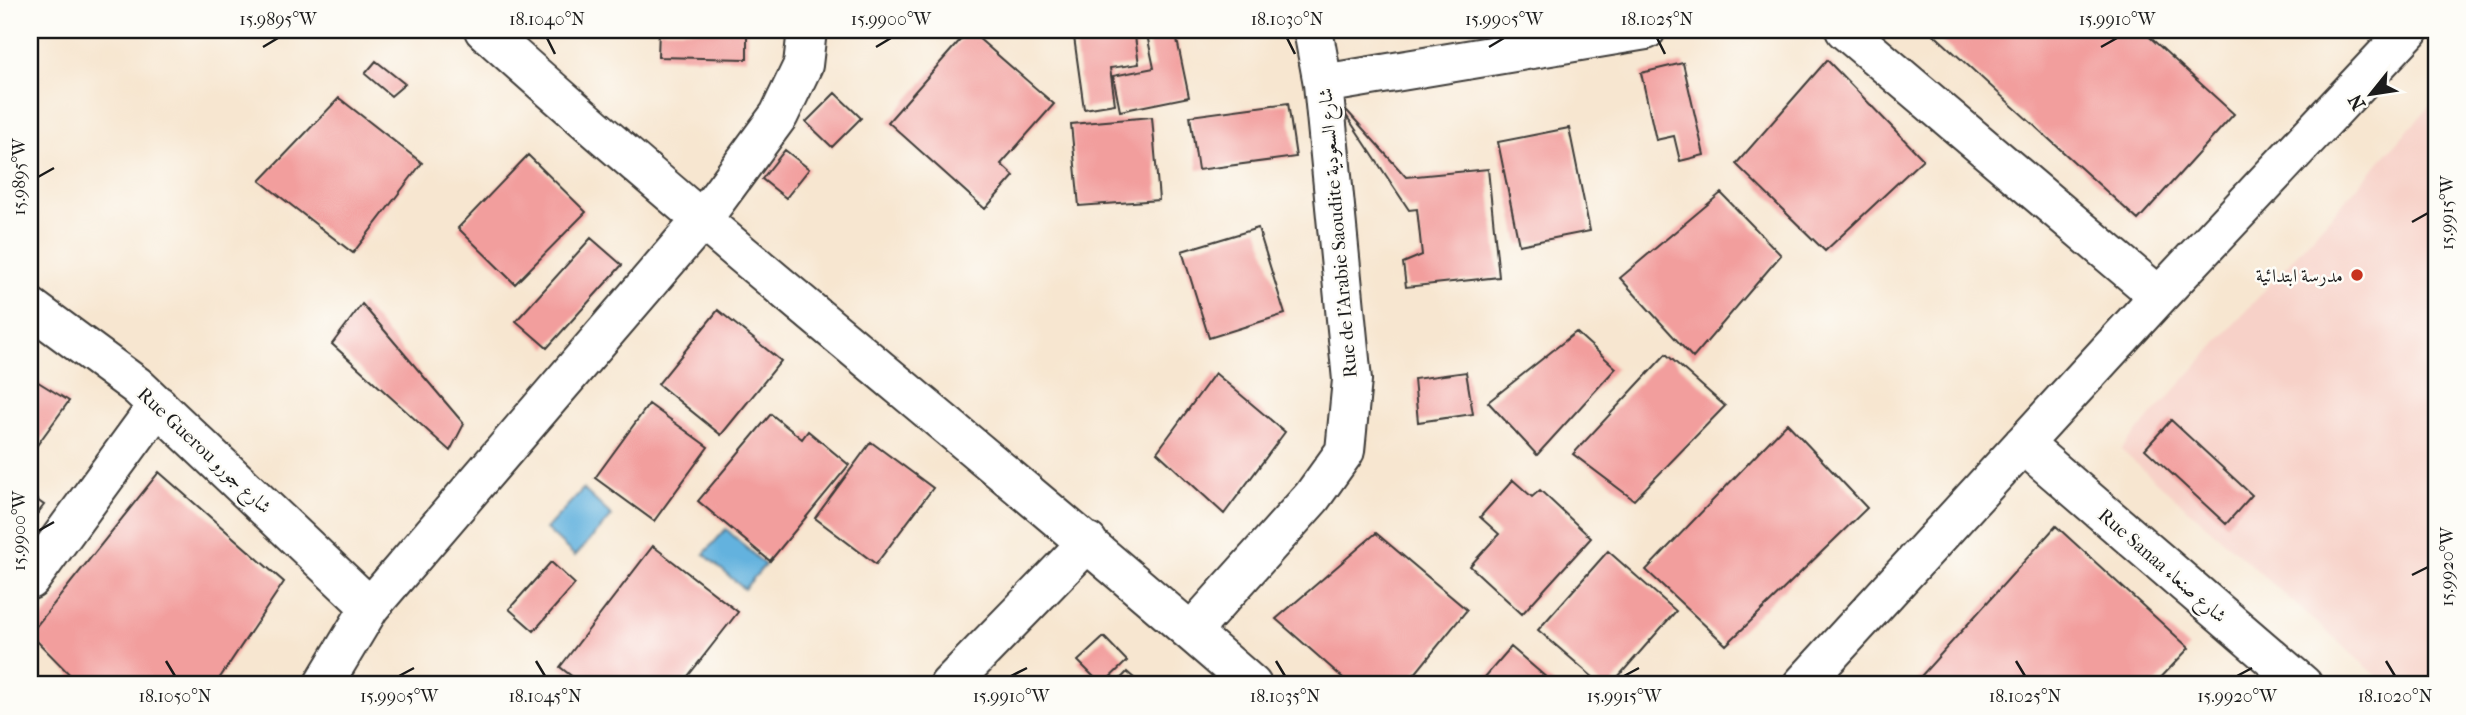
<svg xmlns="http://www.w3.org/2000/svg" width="2466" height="715" viewBox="0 0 2466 715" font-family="'IM FELL French Canon',Amiri,serif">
  <rect width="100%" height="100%" fill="#fdfcf7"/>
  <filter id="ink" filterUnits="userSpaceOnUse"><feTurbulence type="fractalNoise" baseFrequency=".0143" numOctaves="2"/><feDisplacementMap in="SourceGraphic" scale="14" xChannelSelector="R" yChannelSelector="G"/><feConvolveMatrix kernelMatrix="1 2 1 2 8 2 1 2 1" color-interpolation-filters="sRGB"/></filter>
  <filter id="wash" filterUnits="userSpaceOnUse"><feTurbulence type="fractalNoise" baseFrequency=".00686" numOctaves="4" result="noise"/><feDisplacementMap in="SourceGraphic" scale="28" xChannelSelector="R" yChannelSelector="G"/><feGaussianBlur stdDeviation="1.57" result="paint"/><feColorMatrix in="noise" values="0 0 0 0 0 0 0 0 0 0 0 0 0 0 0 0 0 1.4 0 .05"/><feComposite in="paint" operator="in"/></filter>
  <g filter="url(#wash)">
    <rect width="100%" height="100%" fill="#f7e6d0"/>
    <path fill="#f7d1c8" d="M2436 99V685H2387L2121 450Z"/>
    <path fill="#64b2de" stroke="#40677d" stroke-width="2" d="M583 489 612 516 575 556 546 529Z
      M726 529 765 565 744 589 704 554Z"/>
    <g id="blocks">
      <path fill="#f29e9d" d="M659 30H747V59L658 57Z
        M969 30 1054 104 1001 164 1014 176 985 209 888 122Z
        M1073 30H1134L1139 64 1110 68 1115 104 1084 109Z
        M1146 30H1175L1189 97 1120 111 1113 76 1154 68Z
        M1929 30H2142L2234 114 2138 220Z
        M1827 60 1923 159 1825 251 1736 164Z
        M376 61 405 84 391 96 365 74Z
        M1683 63 1704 155 1680 161 1674 136 1656 140 1641 73Z
        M835 93 861 118 832 147 806 122Z
        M1332 94 1406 177 1488 169 1499 277 1406 287 1403 263 1422 255 1417 209 1409 210Z
        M339 98 422 163 353 253 260 181Z
        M1288 103 1296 157 1198 170 1190 116Z
        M1152 117 1159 200 1079 206 1071 124Z
        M1569 128 1590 231 1519 245 1498 142Z
        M785 150 809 169 786 198 762 179Z
        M528 155 586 212 515 284 458 228Z
        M1721 193 1781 255 1693 358 1620 278Z
        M1258 228 1285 314 1209 338 1182 251Z
        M591 238 622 265 547 348 516 321Z
        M362 304 464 424 450 451 332 344Z
        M718 310 781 361 721 435 658 384Z
        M1576 332 1616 368 1537 455 1488 402Z
        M1666 354 1725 406 1634 500 1573 454Z
        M1466 372 1473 414 1418 422 1414 379Z
        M1215 373 1285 432 1224 514 1157 452Z
        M30 377 69 401 30 455Z
        M649 404 708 447 654 521 595 478Z
        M771 414 802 439 808 431 849 465 770 561 698 501Z
        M2171 420 2252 495 2226 524 2145 449Z
        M1787 423 1867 508 1726 645 1646 570Z
        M871 442 933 488 876 564 815 518Z
        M159 472 284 582 215 685H80L30 634Z
        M1513 480 1532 497 1540 490 1591 538 1522 614 1470 566 1499 534 1480 517Z
        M30 495 44 505 30 523Z
        M2056 526 2189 648 2154 685H1913Z
        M1376 533 1467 610 1406 685H1351L1276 619Z
        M653 546 738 612 681 685H583L560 667Z
        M1608 551 1676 611 1611 685H1602L1538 630Z
        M551 562 575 584 534 631 509 609Z
        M1104 637 1127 661 1102 685 1078 661Z
        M1511 647 1555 685H1478Z
        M1127 672 1142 685H1115Z"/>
    </g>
  </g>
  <g filter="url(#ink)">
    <use href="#blocks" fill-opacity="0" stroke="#3d3a37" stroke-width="2"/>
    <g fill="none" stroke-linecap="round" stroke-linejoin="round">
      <g stroke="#3d3a37" stroke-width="42">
        <path id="minor" d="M484 30C734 255 999 463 1252 685
          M1845 30 2159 296
          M1323 84 1646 30
          M30 307 137 386 370 607
          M2023 444 2303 685
          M30 580 158 405
          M1191 632 1312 497 1345 451 1352 380 1323 84 1313 30
          M323 685 370 607 701 221 779 115 803 65 807 30
          M949 685 1088 542
          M1802 685 2159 296 2409 30"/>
      </g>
      <use href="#minor" stroke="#fff" stroke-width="38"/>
    </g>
  </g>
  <path fill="none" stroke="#1c1c1c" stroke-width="2.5" d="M547 38 555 54M1287 38 1295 54M1657 38 1665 54M263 47 278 38M876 47 891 38M1489 47 1504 38M2101 47 2117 38M38 177 54 168M2412 222 2428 213M38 531 54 522M2412 575 2428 567M166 661 175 676M536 661 545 676M1276 661 1285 676M2016 661 2025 676M2386 661 2395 676M399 676 414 668M1011 676 1027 668M1624 676 1639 668M2237 676 2252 668"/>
  <circle fill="#c8321e" stroke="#fdfcf7" stroke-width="2.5" cx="2357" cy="275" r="7"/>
  <g text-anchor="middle" stroke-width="5" stroke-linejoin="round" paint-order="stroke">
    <g font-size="19" fill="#1c1c1c" stroke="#fdfcf7">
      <text transform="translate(1337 233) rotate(-95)" y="7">Rue de l'Arabie Saoudite شارع السعودية</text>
      <text transform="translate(205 450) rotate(43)" y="7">Rue Guerou شارع جورو</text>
      <text transform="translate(2163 565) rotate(41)" y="7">Rue Sanaa شارع صنعاء</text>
    </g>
    <g font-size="19" fill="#1c1c1c" stroke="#fdfcf7" text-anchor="end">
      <text x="2343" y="282">مدرسة ابتدائية</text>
    </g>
  </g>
  <rect width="2466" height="715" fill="none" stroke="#fdfcf7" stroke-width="77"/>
  <g transform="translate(2371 94) rotate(240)" stroke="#fdfcf7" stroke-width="5" paint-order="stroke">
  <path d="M0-5L12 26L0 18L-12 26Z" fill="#1c1c1c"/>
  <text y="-10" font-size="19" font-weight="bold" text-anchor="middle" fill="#1c1c1c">N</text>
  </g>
  <rect x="38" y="38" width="2390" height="638" fill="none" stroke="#1c1c1c" stroke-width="2.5"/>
  <g font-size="18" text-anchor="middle" fill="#1c1c1c">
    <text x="278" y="25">15.9895°W</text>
    <text x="547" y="25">18.1040°N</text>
    <text x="891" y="25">15.9900°W</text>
    <text x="1287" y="25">18.1030°N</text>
    <text x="1504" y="25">15.9905°W</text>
    <text x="1657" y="25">18.1025°N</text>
    <text x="2117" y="25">15.9910°W</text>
    <text transform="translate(19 177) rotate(-90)" y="6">15.9895°W</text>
    <text transform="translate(2447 213) rotate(-90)" y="6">15.9915°W</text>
    <text transform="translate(19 531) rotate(-90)" y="6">15.9900°W</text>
    <text transform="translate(2447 567) rotate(-90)" y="6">15.9920°W</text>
    <text x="175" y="702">18.1050°N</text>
    <text x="399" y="702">15.9905°W</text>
    <text x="545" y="702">18.1045°N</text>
    <text x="1011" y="702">15.9910°W</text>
    <text x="1285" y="702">18.1035°N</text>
    <text x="1624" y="702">15.9915°W</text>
    <text x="2025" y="702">18.1025°N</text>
    <text x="2237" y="702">15.9920°W</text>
    <text x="2395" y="702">18.1020°N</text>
  </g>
</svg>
